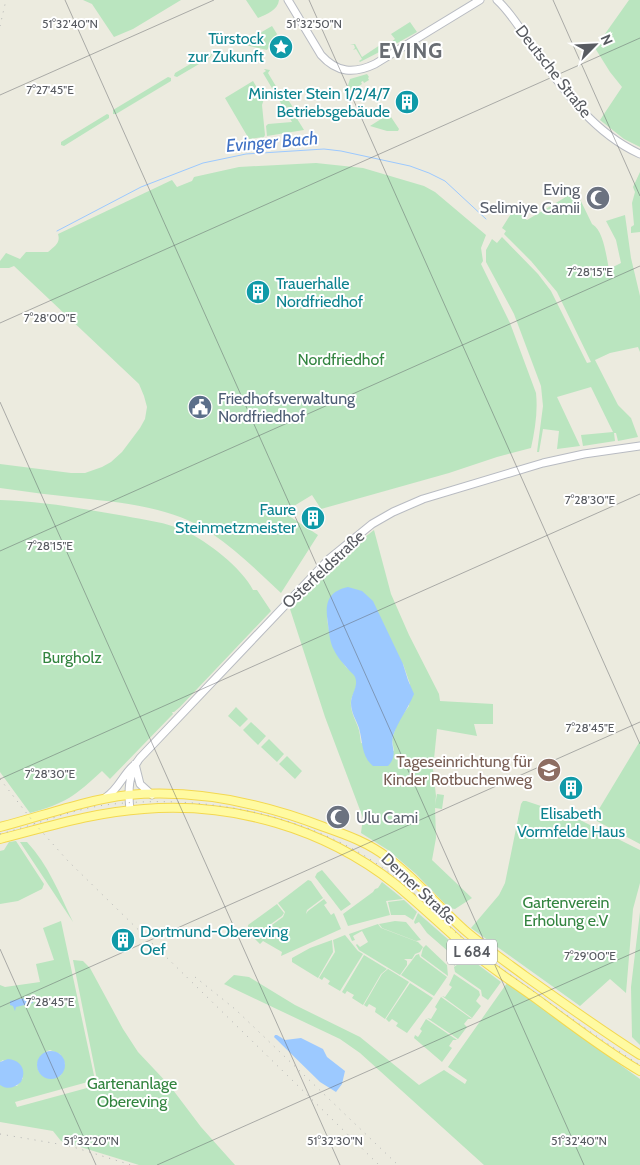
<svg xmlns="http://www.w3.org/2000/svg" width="640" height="1165" viewBox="0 0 640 1165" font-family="Cabin,sans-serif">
  <rect width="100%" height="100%" fill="#ecebdf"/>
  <path fill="#bae5bf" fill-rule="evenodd" d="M83 0H181L133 29 114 37 92 4Z
    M246 0H279C278 10 267 14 258 18Z
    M629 0H640V147L624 139 600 120 622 87 610 72 595 48Z
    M410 22 417 32 392 46 390 43 395 39 391 34Z
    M272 26 277 34 267 50 245 45 246 41Z
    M383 43 385 45 387 44 389 47 360 62 359 61 362 59 356 49 353 50 355 48 354 45H350L355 44 362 57Z
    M209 53 212 54 211 57 177 77 174 76 175 73Z
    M264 69 270 70 268 73 280 93 283 92 296 112 301 109 303 113 296 117 304 130 267 136 266 126 268 124 292 122 263 73 266 71Z
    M367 74 369 77 368 78 369 80 364 83 363 81 361 82 362 84 345 95 350 79Z
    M168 77 171 78V81L116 114H113V110Z
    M253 81 264 99 262 105 265 135 264 137 249 139 225 98Z
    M107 114 109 115V118L64 146 61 145V142Z
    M389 114 399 129 398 131H387L370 126Z
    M316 163 363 168 424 186 435 192 486 235 481 248 483 261 481 264 510 323 536 393C538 411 535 430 531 448L497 457 449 473 321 509 312 495 289 509 286 514 318 535 281 593C259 572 236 550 211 533 173 507 124 503 80 498 53 495 27 492 0 488V464L71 473H85L102 467 111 462 122 452 140 428 145 419 147 407 144 396 139 384 14 266 9 268H0V261L6 253 20 259 26 252H48C54 247 61 243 58 234L172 180 177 187 192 181 194 177 239 167Z
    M640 172V232L631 233V227L634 225 632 203 635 192 633 187Z
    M576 191 592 224C604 231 606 256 609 269L621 263 616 240 606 221 625 215 631 258 640 296V352L638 347 610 353 595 360 618 405 631 418 638 437 618 441 616 433H614L615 441 583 446 581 435 613 432 591 387 557 397 580 446 557 449 559 431 543 429 539 452H537L543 406 541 386 514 314 486 262V250L492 239 497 243 502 237 538 274 551 291 587 363 591 362 557 292 531 261 504 234 506 231 502 228 514 209 527 220Z
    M0 500C42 501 84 509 125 516 145 520 166 522 185 531 207 541 242 568 253 590H257L271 611 180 707 174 712H172L173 714 110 779 102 771C76 795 65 804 30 813L0 772Z
    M374 530 391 594 409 635 439 694 440 701 493 704V724H474L477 736 437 729 433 769 436 796 435 805 437 794 444 795 442 809 435 808 436 838 432 860 472 898 455 909 449 908 416 874 388 850 361 833 363 818 325 717 290 609 346 552ZM327 617 403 664 410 684 409 706 398 721 392 739 394 751 361 743C360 738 360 732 358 727 355 719 350 711 351 701 352 694 361 683 355 675 353 672 349 670 346 667 334 651 329 637 327 617Z
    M236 707 248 719 240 727 228 716Z
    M251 722 266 736 258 745 243 730Z
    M269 739 284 754 277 762 261 747Z
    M640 741V844L593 819Z
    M287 756 302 771 295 779 279 764Z
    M523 801H526L574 817 640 850V883L633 909 626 993 610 979 580 1006 471 928 499 895 505 883 521 804Z
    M16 841 44 884 42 889 18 901 0 904V851L4 850 9 842Z
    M20 842H27C48 864 60 895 73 922Z
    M322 870 351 904 341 911 315 877 317 873Z
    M308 880 311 881 323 898 307 910 306 914 308 911 324 899 327 903 324 905 331 915 334 913 341 929 281 956 282 952 263 941 260 944 254 938 283 917 285 912 278 903Z
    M382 882 403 899 386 901 390 915 348 926 343 914 373 892 375 889 378 888Z
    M404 900 417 912 413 920 405 915H391L388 902Z
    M277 904 284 913 282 916 253 937 248 930V925Z
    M640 912V1045L632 1037 631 987Z
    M418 913 467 956 454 966 453 961 448 956 450 953 427 933 419 922 415 924 414 922Z
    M61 921 95 1080 15 1102 17 1107 98 1085 73 960 83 961 90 968 123 1029 138 1052 170 1086 201 1127 235 1165H139L61 1141 53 1131 0 1122V1085L17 1086 23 1078 3 1060 0 1062V985L5 987 40 982 36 964 54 960 43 928ZM50 1050 60 1054 65 1064 61 1075C50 1080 38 1079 37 1064L47 1051Z
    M395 921 406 922 421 940 416 941 382 928 379 924Z
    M378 924 381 928 418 942 423 947 420 952 415 954 412 959H404L407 961V965L400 975 359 950 356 945 357 944 360 947 368 942 362 931 353 936 355 940 352 941 349 934Z
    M345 935 358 951 363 954 340 991 328 984 330 981 324 977 322 980 319 978 335 952 333 940Z
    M332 940 333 952 318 978 292 962V958L310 948Z
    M426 945 447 965 448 976 421 956 423 948Z
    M419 954 420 957 447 977 434 996 401 975 416 955Z
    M364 955 387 969 381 974 363 1005 352 998 354 995 347 991 345 994 342 992Z
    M468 957 501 982 488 1000 482 996 481 990 455 972 454 967Z
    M388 969 409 982 385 1019 375 1012 376 1008 369 1004 367 1007 364 1005 382 974Z
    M454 974 479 991 480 995 476 1001 481 1006 472 1018 442 996 445 997 452 987 449 985Z
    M234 975 249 977 295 1005 360 1037 419 1085 444 1070 465 1084 467 1080 448 1067 507 983 640 1079V1165H484L360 1053 340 1039 224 984Z
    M410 983 433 998 407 1033 396 1026 398 1023 392 1019 389 1022 386 1019Z
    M441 997 472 1019H468L464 1024 467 1027 458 1039 427 1018 431 1019 437 1009 435 1007Z
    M426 1019 457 1040H453L449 1046 452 1048 442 1062 414 1038 415 1035 418 1037 422 1031 420 1029Z"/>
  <path fill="#9cc9ff" d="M348 587 362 591 373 601 403 664 408 680 414 694C408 709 398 721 393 736 390 748 399 754 388 766H373C361 756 363 742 359 728 356 719 351 713 351 703 351 694 359 686 355 677 354 674 350 672 348 669 343 663 337 657 334 650 330 643 329 633 328 624 325 605 326 592 348 587Z
    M31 997 33 1003 16 1007 15 1011 13 1006 10 1005V1001Z
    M275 1035H277L285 1040 301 1038 323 1049 327 1057 345 1071 342 1084 336 1092 320 1082 274 1037Z
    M37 1065a14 14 0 1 1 28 0a14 14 0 1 1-28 0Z
    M8 1059C21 1060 27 1070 21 1082 14 1088 8 1090 0 1085V1062Z"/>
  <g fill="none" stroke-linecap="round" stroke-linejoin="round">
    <path stroke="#9cc9ff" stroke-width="1" d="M57 231 141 187 203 163 246 154 324 149 341 151 410 166 429 173 445 181 486 219"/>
    <g stroke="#b8bbc2" stroke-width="9">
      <path id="secondary" d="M288 0 321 55C337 73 354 74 375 64L480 0
        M497 0C510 12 520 28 530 43 560 85 591 132 640 154
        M135 764 140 784 152 795
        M105 798C119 789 122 776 133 766
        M130 810C128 792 128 773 140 758L329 559 372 524 393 512 423 499 543 463 584 454 640 446"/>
    </g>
    <g stroke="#f3d851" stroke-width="10">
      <path id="primary" d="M0 827C43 816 84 800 128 795 195 789 262 803 324 827 347 835 369 843 388 858 417 879 440 909 468 933 486 948 506 962 525 976 563 1003 601 1030 640 1055
        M0 839C47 827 95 812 144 809 233 802 324 828 395 884 421 905 445 929 471 951 492 969 516 984 538 1000 572 1025 604 1050 640 1071"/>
    </g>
    <use href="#secondary" stroke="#fff" stroke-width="7"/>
    <use href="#primary" stroke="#fffaa1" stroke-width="8"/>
    <path stroke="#b3b4b4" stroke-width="1" stroke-dasharray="1 6" stroke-linecap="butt" d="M0 26 6 0
      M0 779 35 824 68 861 379 1165
      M0 834C35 825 70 810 105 805 199 793 306 813 383 868 412 888 435 915 462 938 488 959 516 979 544 999 575 1021 607 1044 640 1065
      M195 977 235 1009 398 1165
      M0 1134 70 1146 131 1165"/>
  </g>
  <path fill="none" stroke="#585b61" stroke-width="1" stroke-opacity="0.45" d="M65 0 584 1165M309 0 640 744M553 0 640 196M0 95 214 0M0 323 640 38M0 402 340 1165M0 551 640 266M0 779 640 494M0 949 96 1165M0 1007 640 722M157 1165 640 950"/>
  <defs>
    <g id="sight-disc" transform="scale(1.25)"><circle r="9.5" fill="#0f9aa8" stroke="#fff"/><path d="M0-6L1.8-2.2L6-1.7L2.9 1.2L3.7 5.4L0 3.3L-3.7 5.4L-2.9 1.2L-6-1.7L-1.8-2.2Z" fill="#fff"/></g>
    <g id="building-disc" transform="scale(1.25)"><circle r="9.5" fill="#0f9aa8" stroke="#fff"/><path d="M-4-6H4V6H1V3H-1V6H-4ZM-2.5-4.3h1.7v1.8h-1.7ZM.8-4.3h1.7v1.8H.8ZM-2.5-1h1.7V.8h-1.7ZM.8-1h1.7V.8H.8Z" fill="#fff"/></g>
    <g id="mosque-disc" transform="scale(1.25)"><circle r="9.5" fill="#6b7280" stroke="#fff"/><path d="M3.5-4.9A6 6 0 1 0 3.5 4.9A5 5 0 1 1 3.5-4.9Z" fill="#fff"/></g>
    <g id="civic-disc" transform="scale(1.25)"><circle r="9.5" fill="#5c6f8a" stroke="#fff"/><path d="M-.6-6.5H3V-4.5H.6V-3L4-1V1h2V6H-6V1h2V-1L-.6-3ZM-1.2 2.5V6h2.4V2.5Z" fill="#fff"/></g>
    <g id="school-disc" transform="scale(1.25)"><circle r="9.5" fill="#8d6e63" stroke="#fff"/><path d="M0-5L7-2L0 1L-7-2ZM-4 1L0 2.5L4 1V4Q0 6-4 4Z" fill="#fff"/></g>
  </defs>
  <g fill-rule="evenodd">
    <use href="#sight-disc" x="281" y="47"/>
    <use href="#building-disc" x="407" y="102"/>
    <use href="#mosque-disc" x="598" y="198"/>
    <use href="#building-disc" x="258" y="292"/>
    <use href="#civic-disc" x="200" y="407"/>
    <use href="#building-disc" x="313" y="518"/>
    <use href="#school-disc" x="549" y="770"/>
    <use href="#building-disc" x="571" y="788"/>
    <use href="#mosque-disc" x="338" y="817"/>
    <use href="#building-disc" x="123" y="940"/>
  </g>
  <g text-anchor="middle" stroke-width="4" stroke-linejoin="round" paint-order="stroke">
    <rect fill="#fff" stroke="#8a8c90" stroke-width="1" x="447" y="939.5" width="50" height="25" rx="4"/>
    <g font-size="15" font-weight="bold" fill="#585b61">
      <text x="472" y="957">L 684</text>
    </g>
    <g font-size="16" fill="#0d838f" stroke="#fff" text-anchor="end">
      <text x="264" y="44">Türstock<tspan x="264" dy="18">zur Zukunft</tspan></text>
      <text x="390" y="99">Minister Stein 1/2/4/7<tspan x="390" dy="18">Betriebsgebäude</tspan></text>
      <text x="276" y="289" text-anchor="start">Trauerhalle<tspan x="276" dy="18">Nordfriedhof</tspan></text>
      <text x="296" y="515">Faure<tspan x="296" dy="18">Steinmetzmeister</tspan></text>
      <text x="571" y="819" text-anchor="middle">Elisabeth<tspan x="571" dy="18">Vormfelde Haus</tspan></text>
      <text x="140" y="937" text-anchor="start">Dortmund-Obereving<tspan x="140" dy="18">Oef</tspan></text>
    </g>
    <g font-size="16" fill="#585b61" stroke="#fff">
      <text transform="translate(554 71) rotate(52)" y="6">Deutsche Straße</text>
      <text transform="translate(323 569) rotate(-43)" y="6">Osterfeldstraße</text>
      <text transform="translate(419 888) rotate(43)" y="6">Derner Straße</text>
    </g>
    <g font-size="16" fill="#5b616d" stroke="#fff" text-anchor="end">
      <text x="580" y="195">Eving<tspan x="580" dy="18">Selimiye Camii</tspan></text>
      <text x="356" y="823" text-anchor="start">Ulu Cami</text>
    </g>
    <g font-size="16" fill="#338540" stroke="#fff">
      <text x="341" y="365">Nordfriedhof</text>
      <text x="72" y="663">Burgholz</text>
      <text x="566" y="908">Gartenverein<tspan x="566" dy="18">Erholung e.V</tspan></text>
      <text x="132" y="1089">Gartenanlage<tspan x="132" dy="18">Obereving</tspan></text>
    </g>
    <g font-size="16" fill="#4e5e75" stroke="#fff" text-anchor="start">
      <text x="218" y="404">Friedhofsverwaltung<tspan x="218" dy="18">Nordfriedhof</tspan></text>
    </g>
    <g font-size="16" fill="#785e54" stroke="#fff" text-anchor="end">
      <text x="532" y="767">Tageseinrichtung für<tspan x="532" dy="18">Kinder Rotbuchenweg</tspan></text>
    </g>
    <g font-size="18" font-style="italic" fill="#3e70c4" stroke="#fff">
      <text transform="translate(272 142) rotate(-5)" y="6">Evinger Bach</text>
    </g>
    <g font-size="21" font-weight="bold" letter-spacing="1" fill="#696d73" stroke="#fff">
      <text x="411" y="58">EVING</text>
    </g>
  </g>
  <g font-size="12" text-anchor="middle" fill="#585b61" stroke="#fff" stroke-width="4" stroke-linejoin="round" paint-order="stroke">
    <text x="70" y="28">51°32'40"N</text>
    <text x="314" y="28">51°32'50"N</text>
    <text x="50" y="94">7°27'45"E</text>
    <text x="590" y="276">7°28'15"E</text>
    <text x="50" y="322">7°28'00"E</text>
    <text x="590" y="504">7°28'30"E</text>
    <text x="50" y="550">7°28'15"E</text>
    <text x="590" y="732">7°28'45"E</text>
    <text x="50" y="778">7°28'30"E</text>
    <text x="590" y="960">7°29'00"E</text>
    <text x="50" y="1006">7°28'45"E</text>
    <text x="91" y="1145">51°32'20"N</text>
    <text x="335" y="1145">51°32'30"N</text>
    <text x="579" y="1145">51°32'40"N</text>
  </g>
  <g transform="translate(595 45) rotate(66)" stroke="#ffffff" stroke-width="4" paint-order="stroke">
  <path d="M0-4L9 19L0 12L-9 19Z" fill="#585b61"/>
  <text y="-8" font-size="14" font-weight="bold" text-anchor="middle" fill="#585b61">N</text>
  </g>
</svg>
